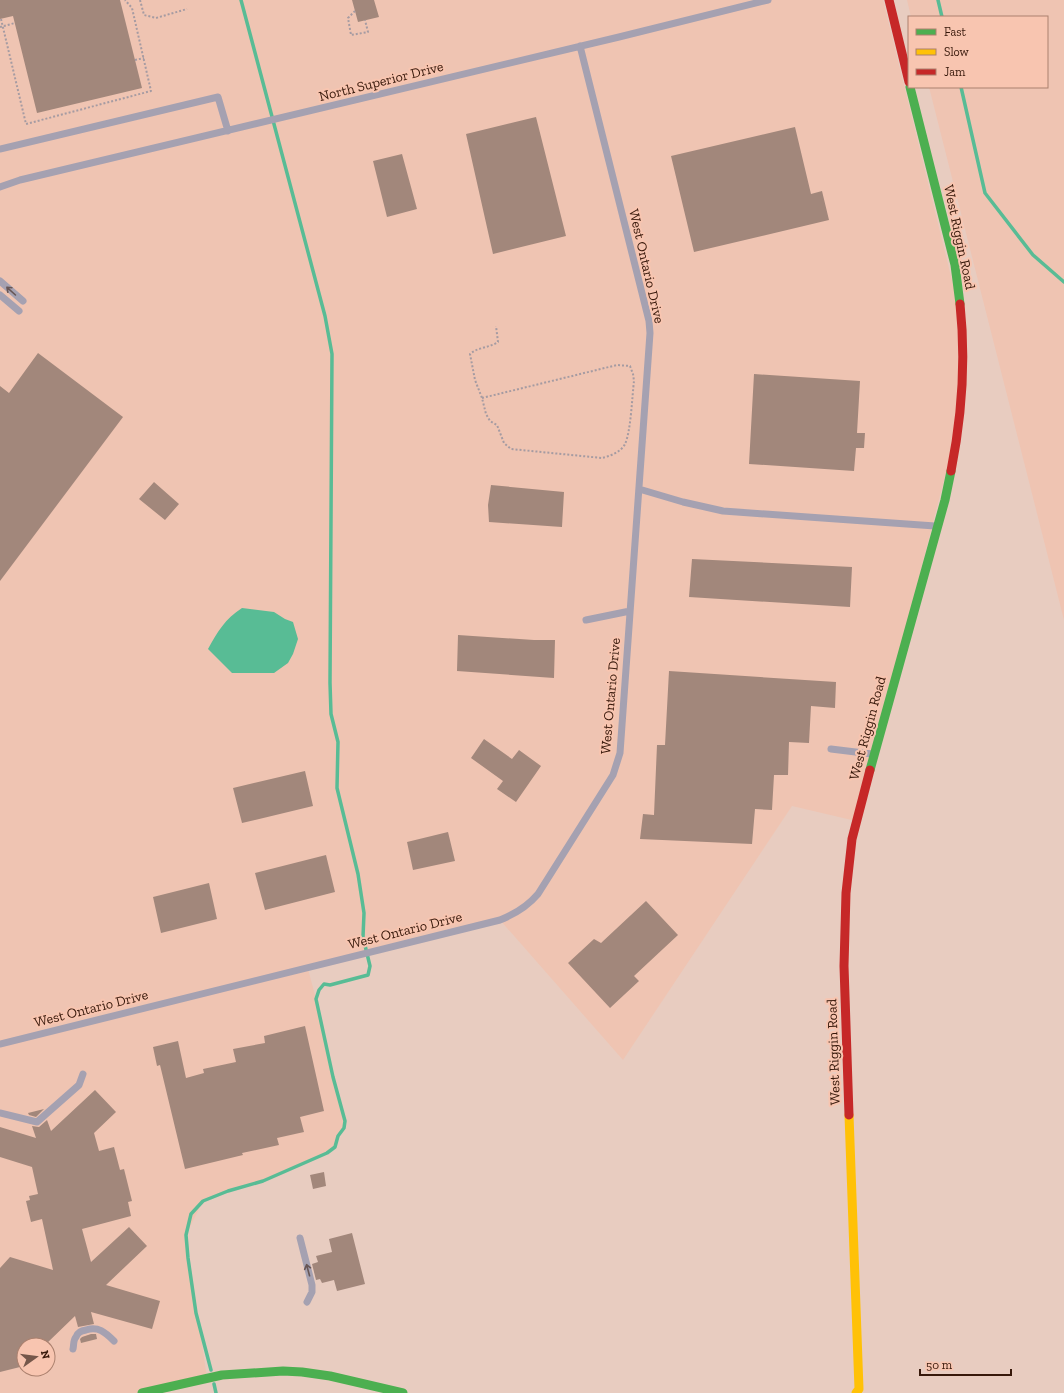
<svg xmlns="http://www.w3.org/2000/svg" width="1064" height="1393" viewBox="0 0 1064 1393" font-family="'Zilla Slab',serif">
  <rect width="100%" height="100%" fill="#e8ccc0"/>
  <path fill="#efc4b2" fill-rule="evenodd" d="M0 0H883L961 317 960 418 856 821 792 806 623 1060 500 920 308 969 316 999 333 1077 345 1121 335 1147 295 1167 263 1181 228 1191 203 1201 186 1235 207 1378 147 1393H0ZM24 1345H48V1369H24Z
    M907 0H1064V620L929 87H1047V17H911Z"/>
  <path fill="#58bc95" d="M242 608 274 612 285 619 293 622 298 639 293 654 288 663 274 673H232L208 649C218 631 225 619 242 608Z"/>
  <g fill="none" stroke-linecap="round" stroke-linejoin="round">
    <path stroke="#58bc95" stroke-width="3.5" d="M938 0 942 17
      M961 87 985 193 1033 255 1064 282
      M211 1370 196 1313 188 1258 186 1235 191 1214 203 1201 228 1191 263 1181 327 1153 335 1147 338 1136 344 1128 345 1121 333 1077 316 999 319 990 324 984 330 985 368 975 370 966 363 937 364 913 358 874 337 788 338 742 331 714 330 683 332 354 325 316 241 0
      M214 1384 216 1393"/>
  </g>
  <path fill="#a2877b" d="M0 0H120L142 88 37 113 13 16 0 19Z
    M352 0H374L379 17 358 22Z
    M536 117 566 236 493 254 466 134Z
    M795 127 811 194 822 191 829 220 694 252 671 156Z
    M402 154 417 209 387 217 373 161Z
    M38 353 123 417 0 581V386L9 393Z
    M754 374 860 381 857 433H865L864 448H856L854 471 749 464Z
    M154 482 179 504 165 520 139 499Z
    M491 485 564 492 562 527 489 522 488 505Z
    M692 559 852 567 850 607 689 597Z
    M458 635 534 640H555L554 678 457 671Z
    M669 671 836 682 835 708 811 706 809 743 789 742 788 775H774L772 810 755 809 752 844 640 839 643 814 654 815 657 745H665Z
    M484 739 512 759 519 750 541 766 516 802 497 789 503 781 471 758Z
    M305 771 313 806 242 823 233 788Z
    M448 832 455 861 413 870 407 842Z
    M326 855 335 892 265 910 255 873Z
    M209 883 217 919 161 933 153 897Z
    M646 901 678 935 634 976 639 981 610 1008 568 963 594 939 601 943Z
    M305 1026 324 1111 300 1117 304 1132 277 1138 279 1145 242 1153 243 1155 185 1169 160 1065 157 1066 153 1047 178 1041 186 1078 204 1073 203 1069 236 1062 233 1049 265 1043 264 1036Z
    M95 1090 116 1112 94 1133 99 1151 114 1147 120 1170 124 1169 132 1201 128 1202 131 1216 82 1229 91 1262 129 1227 147 1246 106 1285 160 1301 152 1329 91 1312 94 1324 78 1327 75 1316 45 1345H24V1366L0 1372V1268L10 1257 53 1270 42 1219 31 1222 26 1201 30 1200 29 1196 38 1194 32 1167 0 1157V1127L36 1138 32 1126 39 1127 47 1120 51 1131Z
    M44 1109 36 1117 29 1115 28 1113Z
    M324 1172 326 1186 313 1189 310 1175Z
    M352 1233 365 1284 337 1291 334 1280 322 1283 320 1279 316 1280 312 1264 318 1262 316 1256 332 1252 329 1239Z
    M91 1334H96L97 1339 81 1343 80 1339 82 1337Z"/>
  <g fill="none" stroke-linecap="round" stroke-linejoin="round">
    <path stroke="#a59ba2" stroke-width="2" stroke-dasharray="2 2" stroke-linecap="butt" d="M140 0 144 15 156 18 187 9
      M355 11 348 18 351 35 368 32 365 20
      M1 19 26 124 151 91 132 8 125 0
      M0 27 15 23
      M135 60 144 58
      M482 398 617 365 630 366 633 374 634 381C632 397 631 431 625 444 621 452 610 456 602 458L511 449 504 443 497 425 490 421 486 414 482 398 475 380 470 354C478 347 489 348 498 342L496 326"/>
    <path stroke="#a5a1b1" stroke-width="7" d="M0 149 218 97 228 131
      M0 187 20 180 619 37 768 0
      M0 281 23 301
      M0 295 19 311
      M639 489 683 502 723 511 935 526
      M586 620 630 611
      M831 749 872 754
      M0 1044 500 920C515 914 527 907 538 894L613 775 620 753 650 333 649 321 580 46
      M0 1113 37 1122 79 1085 83 1074
      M300 1238 312 1285V1292L307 1302
      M73 1349C74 1345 73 1340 76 1337 78 1332 81 1331 86 1330 98 1326 105 1332 114 1341"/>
    <path stroke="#4caf50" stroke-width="9" d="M910 87 955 265 960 304
      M870 770 945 500 951 471
      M142 1393 222 1375 283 1371 302 1372 330 1376 403 1393"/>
    <path stroke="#ffc107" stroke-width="9" d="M849 1115 859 1389 856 1393"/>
    <path stroke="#c62828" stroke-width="9" d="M889 0 909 82
      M951 471C962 416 966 360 960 304
      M849 1115 844 966 846 893 852 839 870 770"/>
  </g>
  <defs><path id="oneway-shaft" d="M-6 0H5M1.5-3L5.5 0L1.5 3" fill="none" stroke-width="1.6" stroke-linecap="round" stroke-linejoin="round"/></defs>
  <g stroke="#685655">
    <use href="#oneway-shaft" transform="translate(11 291) rotate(-138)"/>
    <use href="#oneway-shaft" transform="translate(308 1270) rotate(-105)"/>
  </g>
  <g text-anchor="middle" stroke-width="4" stroke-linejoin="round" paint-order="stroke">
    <g font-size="14" fill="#37180a" stroke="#f8c5b0">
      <text transform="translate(381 81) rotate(-14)" y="5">North Superior Drive</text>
      <text transform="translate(960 237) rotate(78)" y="5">West Riggin Road</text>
      <text transform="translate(647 266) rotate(77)" y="5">West Ontario Drive</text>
      <text transform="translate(610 696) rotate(-85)" y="5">West Ontario Drive</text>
      <text transform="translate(867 728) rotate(-75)" y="5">West Riggin Road</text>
      <text transform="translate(405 930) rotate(-14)" y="5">West Ontario Drive</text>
      <text transform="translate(91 1008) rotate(-14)" y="5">West Ontario Drive</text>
      <text transform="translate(833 1052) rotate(-92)" y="5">West Riggin Road</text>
    </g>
  </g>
  <rect x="908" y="16" width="140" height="72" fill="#f8c5b0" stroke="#ab806e"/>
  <rect x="916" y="29" width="20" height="6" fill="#4caf50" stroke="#ab806e"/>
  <text x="944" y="36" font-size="12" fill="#37180a">Fast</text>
  <rect x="916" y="49" width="20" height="6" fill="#ffc107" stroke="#ab806e"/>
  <text x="944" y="56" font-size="12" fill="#37180a">Slow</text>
  <rect x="916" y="69" width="20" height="6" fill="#c62828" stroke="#ab806e"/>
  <text x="944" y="76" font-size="12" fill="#37180a">Jam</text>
  <g transform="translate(36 1357) rotate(76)"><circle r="19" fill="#f8c5b0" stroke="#ab806e"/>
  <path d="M0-3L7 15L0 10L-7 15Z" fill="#75574a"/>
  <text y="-6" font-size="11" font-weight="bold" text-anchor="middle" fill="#37180a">N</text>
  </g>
  <path d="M920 1369v6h91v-6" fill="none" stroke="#37180a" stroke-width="2"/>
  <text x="926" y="1369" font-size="12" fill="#37180a" stroke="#f8c5b0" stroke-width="3" paint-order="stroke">50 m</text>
</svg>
